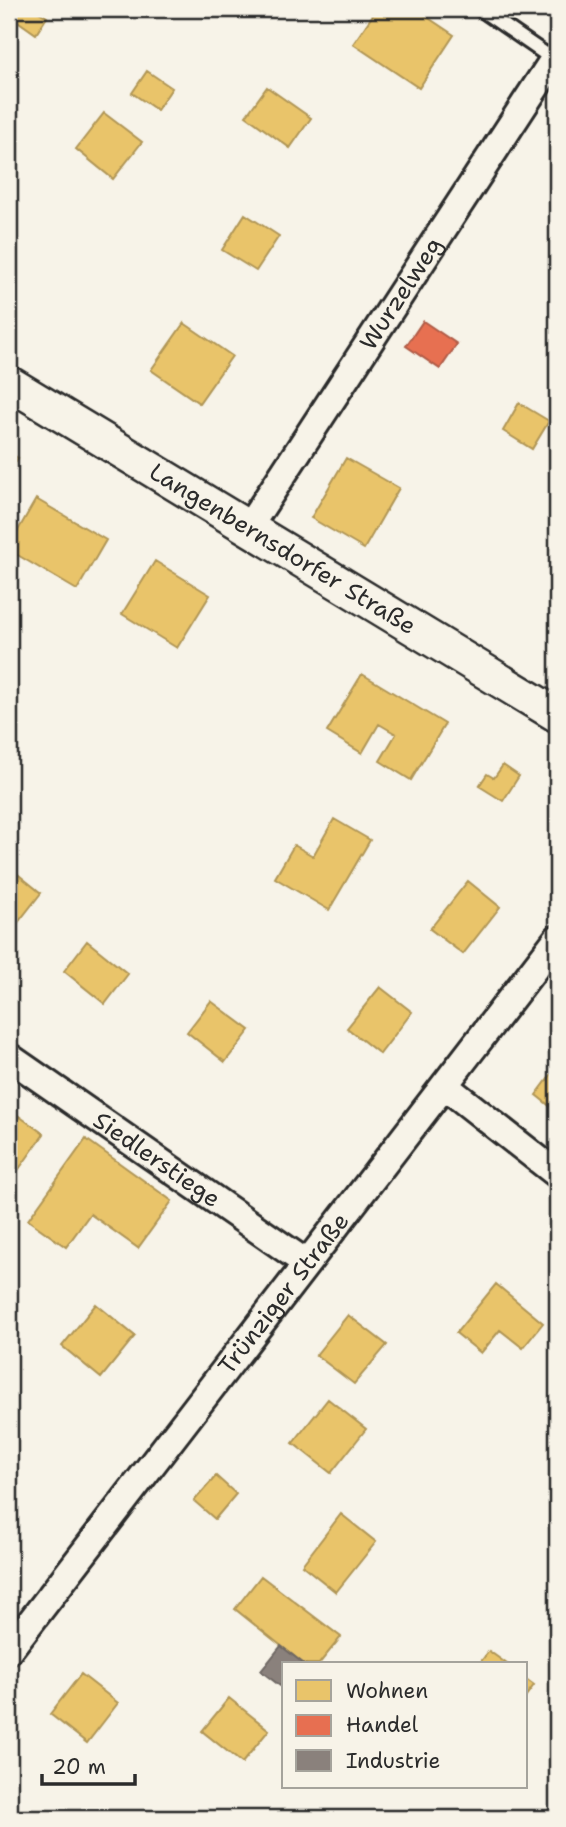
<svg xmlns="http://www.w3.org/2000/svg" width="566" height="1827" viewBox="0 0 566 1827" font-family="'Shantell Sans',sans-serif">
  <rect width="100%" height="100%" fill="#f7f3e8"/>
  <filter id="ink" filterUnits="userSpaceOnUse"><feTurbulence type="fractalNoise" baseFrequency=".0143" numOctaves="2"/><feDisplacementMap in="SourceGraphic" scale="14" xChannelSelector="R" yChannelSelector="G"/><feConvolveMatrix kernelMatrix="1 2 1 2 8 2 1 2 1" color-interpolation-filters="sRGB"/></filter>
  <g filter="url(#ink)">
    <path fill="#e9c46a" stroke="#b09657" stroke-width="2" d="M12 9H34L47 17 36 34 9 15Z
      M377 9H415L454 35 419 88 353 44Z
      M147 71 172 88 157 110 132 93Z
      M267 87 311 118 290 148 246 116Z
      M104 113 142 142 113 179 76 149Z
      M245 214 279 236 256 271 222 250Z
      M184 323 232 356 199 403 151 370Z
      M519 403 549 421 532 449 503 431Z
      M9 453 18 458 9 474Z
      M346 458 399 488 364 549 311 518Z
      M36 499 106 540 77 590 9 550V546Z
      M155 561 210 595 177 648 122 614Z
      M362 674 445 724 411 780 380 761 396 734 379 724 362 753 327 732Z
      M503 765 519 776 503 801 479 786 487 774 494 778Z
      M334 819 370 840 329 910 275 878 294 845 313 856Z
      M9 867 41 893 9 934Z
      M468 881 500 907 463 954 430 929Z
      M87 941 128 974 105 1004 64 971Z
      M380 987 412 1012 380 1054 347 1028Z
      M211 1001 250 1030 225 1062 187 1032Z
      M557 1067V1112L536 1095Z
      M9 1109 44 1134 9 1183Z
      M86 1139 172 1201 138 1248 90 1214 66 1247 28 1220Z
      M496 1284 543 1323 523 1348 500 1330 481 1353 456 1333Z
      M96 1304 135 1336 101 1378 62 1346Z
      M348 1315 387 1345 354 1384 316 1355Z
      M328 1399 366 1429 331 1473 293 1443Z
      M216 1476 236 1494 215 1519 194 1501Z
      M341 1514 376 1542 336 1592 302 1565Z
      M261 1576 341 1637 319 1664H304L235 1609Z
      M489 1651 507 1664H479Z
      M81 1674 118 1703 87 1743 50 1714Z
      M526 1679 534 1685 526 1696Z
      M229 1698 269 1730 242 1763 202 1731Z"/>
    <path fill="#e76f51" stroke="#af5b46" stroke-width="2" d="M423 321 457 344 440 369 406 346Z"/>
    <path fill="#8a817c" stroke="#6e6764" stroke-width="2" d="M281 1646 304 1664H284V1689L261 1671Z"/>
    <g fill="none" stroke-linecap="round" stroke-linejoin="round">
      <g stroke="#2b2b2b" stroke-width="18">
        <path id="service" d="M480 9 557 62"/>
      </g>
      <g stroke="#2b2b2b" stroke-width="32">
        <g id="minor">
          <path id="s1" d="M248 528 554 59"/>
          <path id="s2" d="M9 1057 306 1263"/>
          <path d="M445 1086 557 1174"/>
          <path id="s3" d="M9 1650 557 939"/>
        </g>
      </g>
      <g stroke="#2b2b2b" stroke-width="38">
        <g id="tertiary">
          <path id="s4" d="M9 383 557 715"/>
        </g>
      </g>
      <use href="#service" stroke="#f7f3e8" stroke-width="12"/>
      <use href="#minor" stroke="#f7f3e8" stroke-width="26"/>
      <use href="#tertiary" stroke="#f7f3e8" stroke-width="33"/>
    </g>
  </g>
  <g text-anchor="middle" stroke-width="7" stroke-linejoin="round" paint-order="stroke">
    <g font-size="24" fill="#2b2b2b" stroke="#f7f3e8">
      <text dy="8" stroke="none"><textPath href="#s1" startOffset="280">Wurzelweg</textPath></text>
      <text dy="8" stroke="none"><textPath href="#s4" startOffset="320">Langenbernsdorfer Straße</textPath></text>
      <text dy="8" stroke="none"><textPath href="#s2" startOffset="180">Siedlerstiege</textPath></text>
      <text dy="8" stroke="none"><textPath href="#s3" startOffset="450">Trünziger Straße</textPath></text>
    </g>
  </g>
  <rect width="566" height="1827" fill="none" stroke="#f7f3e8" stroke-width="35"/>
  <rect x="18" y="18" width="531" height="1792" fill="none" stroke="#2b2b2b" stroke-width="2.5" filter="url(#ink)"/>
  <rect x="282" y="1662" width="245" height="126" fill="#f7f3e8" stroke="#a5a39c" stroke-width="2"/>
  <rect x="296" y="1680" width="35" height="21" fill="#e9c46a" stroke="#a5a39c" stroke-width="2"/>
  <text x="346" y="1698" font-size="21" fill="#2b2b2b">Wohnen</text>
  <rect x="296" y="1715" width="35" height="21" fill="#e76f51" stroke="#a5a39c" stroke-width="2"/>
  <text x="346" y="1732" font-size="21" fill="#2b2b2b">Handel</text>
  <rect x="296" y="1750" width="35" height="21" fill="#8a817c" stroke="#a5a39c" stroke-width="2"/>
  <text x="346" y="1768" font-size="21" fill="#2b2b2b">Industrie</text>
  <path d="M42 1774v10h93v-10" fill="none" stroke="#2b2b2b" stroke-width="3.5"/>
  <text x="52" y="1774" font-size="21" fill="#2b2b2b" stroke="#f7f3e8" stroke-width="5" paint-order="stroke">20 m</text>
</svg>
